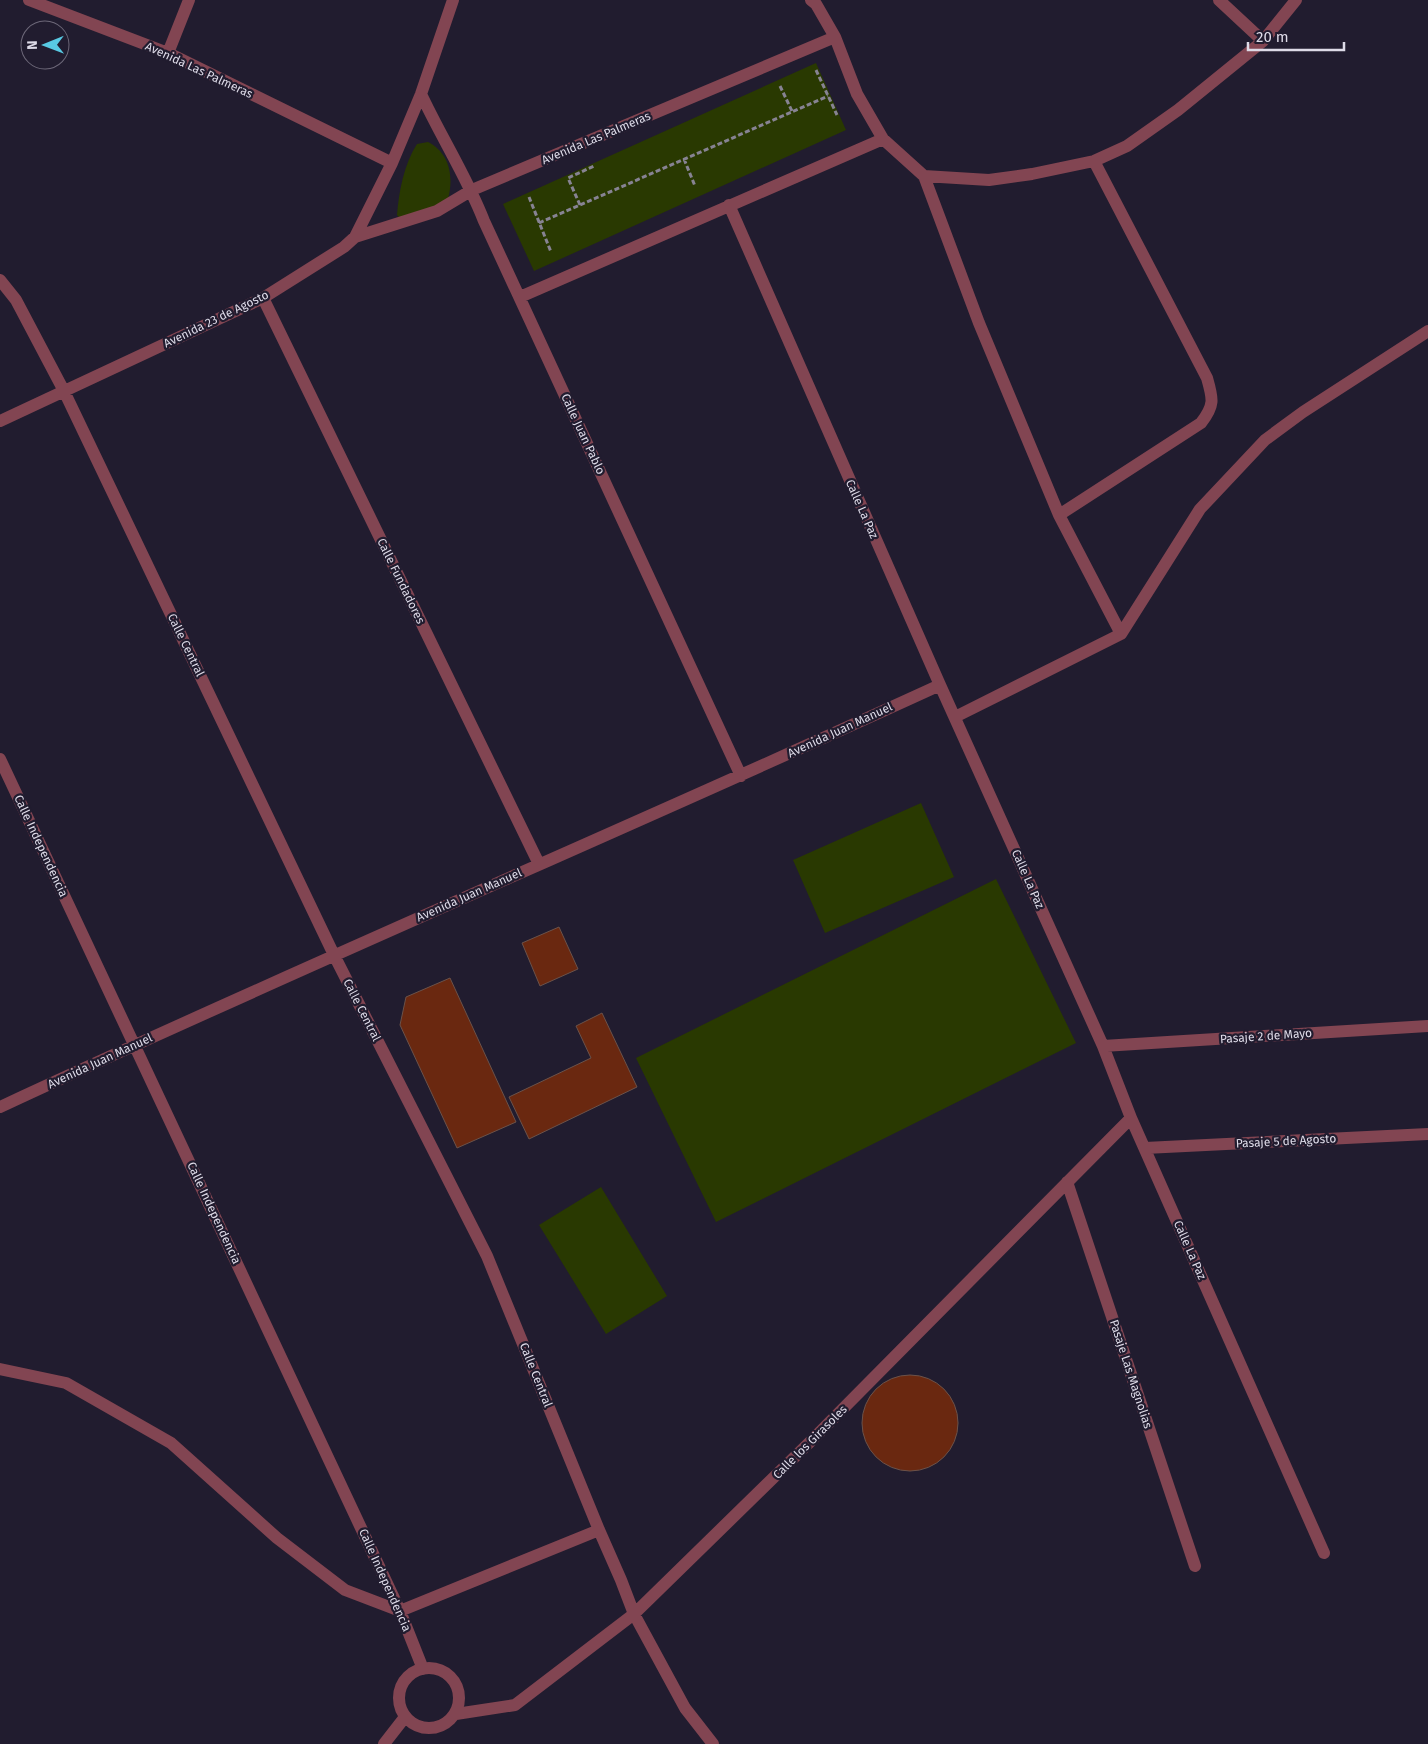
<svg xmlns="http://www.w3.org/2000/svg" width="1428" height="1744" viewBox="0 0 1428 1744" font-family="'Fira Sans',sans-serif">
  <rect width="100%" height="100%" fill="#211c2f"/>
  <path fill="#293901" d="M816 63 846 130 534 271 503 204Z
    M428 142C450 153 454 177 448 199L403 222 397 215C399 191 404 164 417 144Z
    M921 803 954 877 825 933 793 860Z
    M996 879 1076 1043 716 1222 636 1058Z
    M601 1187 667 1296 606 1334 539 1225Z"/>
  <path fill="#6a2810" stroke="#6b524a" d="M559 927 578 969 540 986 522 943Z
    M450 978 516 1122 457 1148 400 1025 406 997Z
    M602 1013 637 1087 529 1139 509 1097 591 1058 576 1026Z
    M862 1423a48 48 0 1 1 96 0a48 48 0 1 1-96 0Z"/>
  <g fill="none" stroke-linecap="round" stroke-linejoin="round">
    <path stroke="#878393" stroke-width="3" stroke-dasharray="5 2.5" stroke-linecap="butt" d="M816 70 837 115
      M780 86 792 111
      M684 159 695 186
      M529 197 551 252
      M580 205 568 178 594 166
      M539 223 828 96"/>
    <path stroke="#824552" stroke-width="12" d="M29 0 168 53 392 163
      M811 0 816 4 835 37 857 94 883 139 924 176 989 180 1032 174 1094 161 1127 146 1178 110 1263 41 1296 0
      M1219 0 1263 41
      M168 53 189 0
      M421 94C441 137 467 177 484 221L741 776
      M924 176 979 323 1059 515 1201 423C1215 405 1213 399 1207 378L1094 161
      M729 205 940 685 1103 1046 1131 1118 1324 1553
      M355 237 437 211 472 190 835 37
      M0 280 16 300 64 391 334 955 487 1256 599 1530 621 1580 634 1614 685 1708 713 1744
      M520 297 883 139
      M263 298 539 864
      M0 421 263 298 344 247 355 237 392 163 421 94 453 0
      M1059 515 1121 634
      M955 717 1121 634 1200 509 1265 440 1303 412 1428 331
      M0 759 400 1611 423 1669
      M1103 1046 1428 1026
      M0 1107C312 962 628 828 940 685
      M1145 1148 1428 1134
      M1067 1182 1195 1566
      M0 1369 66 1383 171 1443 277 1538 345 1590 400 1611 599 1530
      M399 1698a30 30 0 1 1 60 0a30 30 0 1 1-60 0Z
      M456 1714 515 1705 634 1614 811 1441 1131 1118
      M384 1744 405 1717"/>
  </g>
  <g text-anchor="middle" stroke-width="4.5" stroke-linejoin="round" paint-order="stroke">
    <g font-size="12" fill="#dedbe8" stroke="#211c2f">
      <text transform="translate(199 70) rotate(25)" y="4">Avenida Las Palmeras</text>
      <text transform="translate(596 138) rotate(-23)" y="4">Avenida Las Palmeras</text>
      <text transform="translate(216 319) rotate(-26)" y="4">Avenida 23 de Agosto</text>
      <text transform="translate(583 434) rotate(65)" y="4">Calle Juan Pablo</text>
      <text transform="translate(862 509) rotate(66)" y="4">Calle La Paz</text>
      <text transform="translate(401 581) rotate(64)" y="4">Calle Fundadores</text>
      <text transform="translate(186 645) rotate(64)" y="4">Calle Central</text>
      <text transform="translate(840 730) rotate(-25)" y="4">Avenida Juan Manuel</text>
      <text transform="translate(41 846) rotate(65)" y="4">Calle Independencia</text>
      <text transform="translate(1028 879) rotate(66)" y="4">Calle La Paz</text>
      <text transform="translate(469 895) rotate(-24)" y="4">Avenida Juan Manuel</text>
      <text transform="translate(362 1010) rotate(63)" y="4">Calle Central</text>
      <text transform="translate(1266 1036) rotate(-4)" y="4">Pasaje 2 de Mayo</text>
      <text transform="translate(100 1061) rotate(-25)" y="4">Avenida Juan Manuel</text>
      <text transform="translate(1286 1141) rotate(-3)" y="4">Pasaje 5 de Agosto</text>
      <text transform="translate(214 1213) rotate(65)" y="4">Calle Independencia</text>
      <text transform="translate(1190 1250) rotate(66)" y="4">Calle La Paz</text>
      <text transform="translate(1131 1374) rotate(72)" y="4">Pasaje Las Magnolias</text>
      <text transform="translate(536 1375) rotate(68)" y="4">Calle Central</text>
      <text transform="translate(810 1442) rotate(-45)" y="4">Calle los Girasoles</text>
      <text transform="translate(385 1580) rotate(66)" y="4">Calle Independencia</text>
    </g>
  </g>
  <g transform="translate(45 45) rotate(269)"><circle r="24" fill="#211c2f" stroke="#6d6879"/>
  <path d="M0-4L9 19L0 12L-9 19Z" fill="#58c9e3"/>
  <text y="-8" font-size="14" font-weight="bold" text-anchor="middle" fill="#dedbe8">N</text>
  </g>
  <path d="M1248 42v8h96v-8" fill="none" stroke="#dedbe8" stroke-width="2.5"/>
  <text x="1256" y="42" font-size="15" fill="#dedbe8" stroke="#211c2f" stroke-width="4" paint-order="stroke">20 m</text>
</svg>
